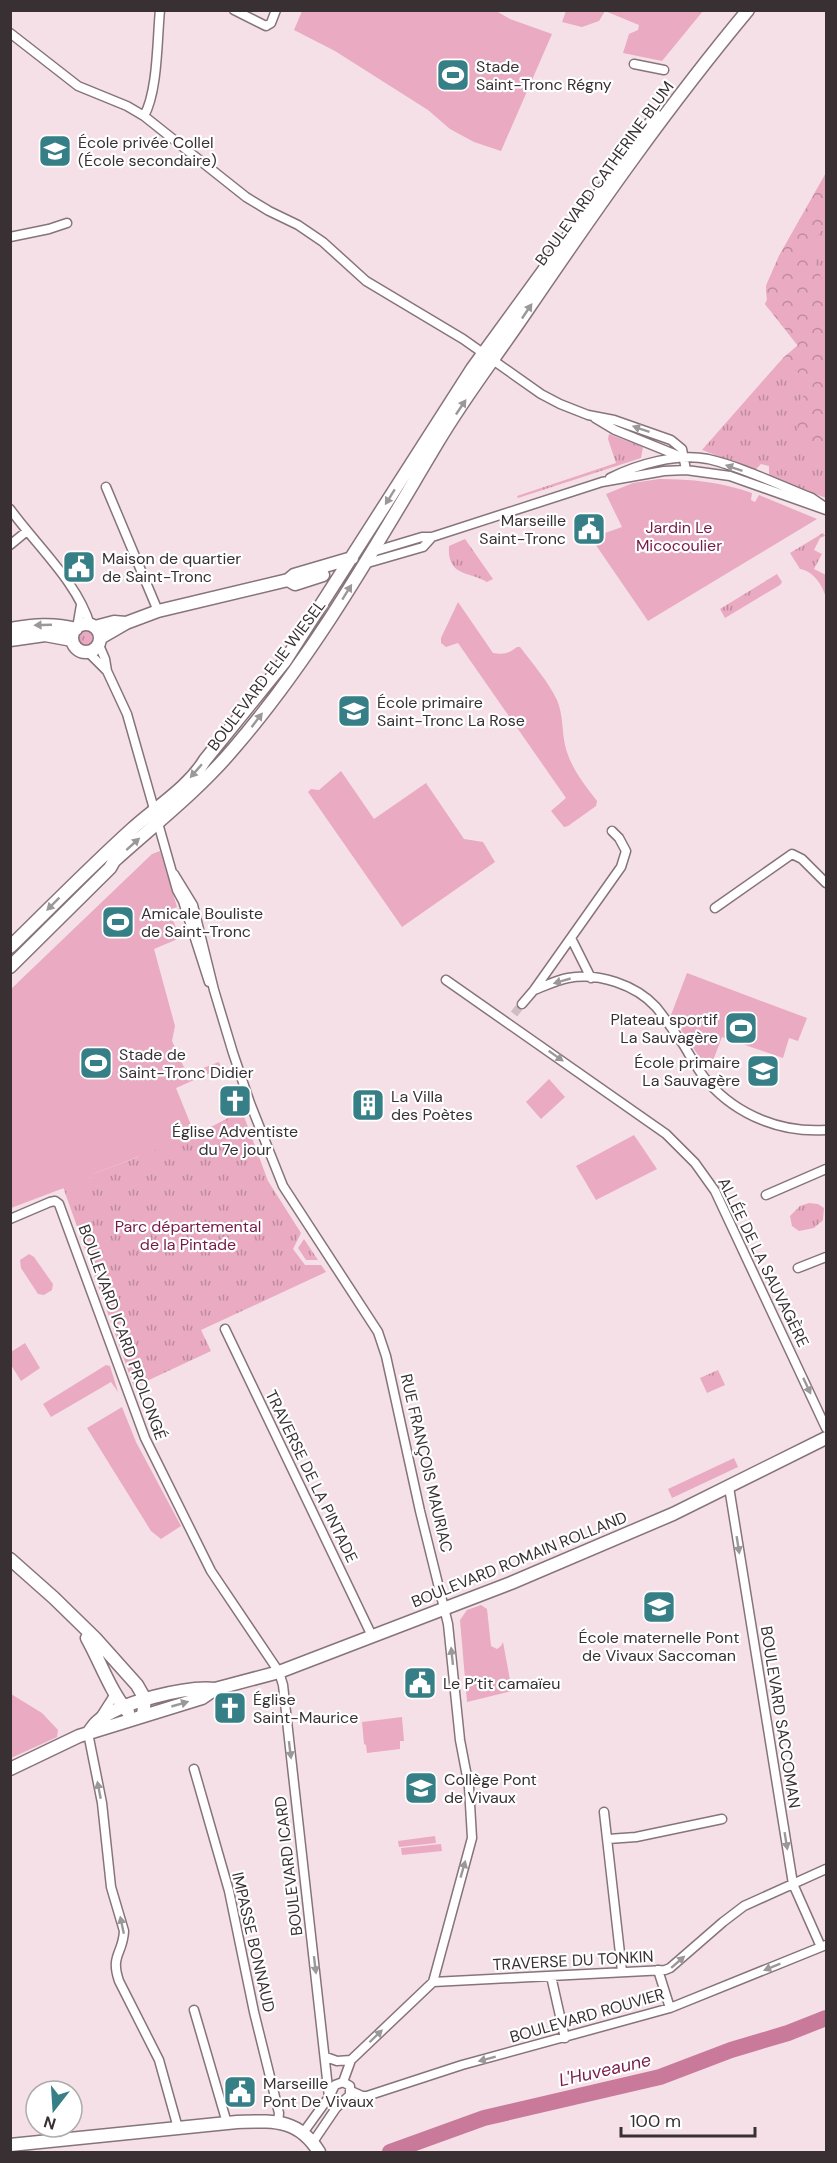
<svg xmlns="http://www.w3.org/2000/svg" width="837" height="2163" viewBox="0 0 837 2163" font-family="'DM Sans',sans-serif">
  <defs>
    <pattern id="grass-tufts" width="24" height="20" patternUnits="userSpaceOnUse" patternTransform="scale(1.5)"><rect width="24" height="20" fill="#e9aac2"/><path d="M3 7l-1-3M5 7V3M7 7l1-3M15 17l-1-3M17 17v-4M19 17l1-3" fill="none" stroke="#be8b9e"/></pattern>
    <pattern id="forest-crowns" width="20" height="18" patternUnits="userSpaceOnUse" patternTransform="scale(1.5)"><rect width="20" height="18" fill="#e9aac2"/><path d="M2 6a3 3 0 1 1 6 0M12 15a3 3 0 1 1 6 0" fill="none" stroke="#be8b9e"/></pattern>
  </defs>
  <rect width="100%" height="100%" fill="#f5e0e7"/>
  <path fill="url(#grass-tufts)" d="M826 173V498L769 476V466L761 464 755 470 702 450 783 358 798 346 765 304 767 300 766 286 779 256Z
    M609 434 643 447 641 458 518 498 517 496 616 463 608 439Z
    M823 533 825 536 820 538 814 550 822 554 814 569 826 575V598C823 585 813 571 800 569L790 553Z
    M465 539 493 579 487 582C469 571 447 577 449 546Z
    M777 574 782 582 780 585 725 618 720 609Z
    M79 638a7 7 0 1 1 14 0a7 7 0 1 1-14 0Z
    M242 1111 268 1181 301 1233 293 1249 305 1265H321L326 1272 201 1330 211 1351 134 1387 63 1187 93 1177V1174L138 1157 141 1154 195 1135Z
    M809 1203 818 1204 824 1208 823 1220 814 1228 799 1231 792 1226 790 1216 800 1206Z
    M304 1239 318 1260H306L298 1248Z
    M718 1370 725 1385 707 1393 700 1378Z"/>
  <path fill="url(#forest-crowns)" d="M826 173V233L821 230 809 249 826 289V454L799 442 795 405 813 387 783 358 798 345 765 304 767 300 766 286 779 256Z"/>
  <path fill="#e9aac2" d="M574 10H605V11L599 21 582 27 562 22 566 11Z
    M496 11 510 19 552 34 501 151 474 142 450 129 428 110 335 51 294 30 302 11Z
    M605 11V10L703 11 662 61 623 53 629 34 638 30 639 25Z
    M659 479C692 479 721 482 752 493L751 500 755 502 759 495 817 519 648 621 591 538 622 527 606 494 633 483Z
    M458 602 493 653C504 655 509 653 517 647H520C532 663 548 681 557 700 563 714 562 731 565 745 570 767 584 784 597 801L596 806 568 826 564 827 551 811 566 798 458 643 446 647 441 643V638Z
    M341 771 374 819 426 783 464 839 483 842 495 862 402 927 308 792 311 789 319 790Z
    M160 851 177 907 169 910 180 938 154 949 175 1026 172 1041 187 1074 219 1062 221 1068 176 1088 195 1135 93 1174V1177L11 1208V989L152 854Z
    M687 973 807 1018 798 1041 789 1038 783 1058 722 1037 709 1071 671 1015Z
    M549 1079 565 1097 541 1119 526 1102Z
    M634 1135 657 1169 596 1200 576 1166Z
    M29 1254 34 1257 53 1284 52 1290 44 1295 38 1294 21 1268 20 1260Z
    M25 1343 40 1368 21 1381 11 1365V1352Z
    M106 1365 110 1366 118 1392 111 1382 51 1417 43 1404Z
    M122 1407 136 1442 181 1526 161 1539 151 1531 87 1428Z
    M734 1458 738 1467 672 1498 668 1489Z
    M481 1605 487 1609 491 1646 497 1649 501 1646 503 1642 512 1691 467 1702 460 1620 467 1610Z
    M11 1694 42 1713 58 1730 57 1737 11 1758Z
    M402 1717 404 1741H400V1749L367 1753 366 1745 364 1744 362 1722Z
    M435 1836 436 1843 399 1847 398 1841Z
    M441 1844 442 1851 402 1855 401 1848Z"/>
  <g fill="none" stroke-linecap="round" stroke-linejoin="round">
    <path stroke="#c97a9a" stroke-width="16" d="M390 2152 484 2118 660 2077 731 2050 788 2033 826 2018"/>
    <path stroke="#cfbdc3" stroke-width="8" stroke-dasharray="8 4" stroke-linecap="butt" d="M514 1014 522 1004"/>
    <g stroke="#87747b" stroke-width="11">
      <path id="street" d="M234 10 266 26 271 23 276 10
        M10 33 78 86 127 106 144 116 246 197 269 211 298 225 323 242 366 281 463 339 541 394 560 404 588 415 614 420 671 440 682 449 686 470
        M634 64 664 70
        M144 116C158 91 157 40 160 10
        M10 237 49 229 67 223
        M595 418 615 430 684 458
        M610 478C638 464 677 453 708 459 740 466 781 486 812 498L825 507
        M106 487 158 611
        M10 509C36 545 78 583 90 625
        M10 545 27 531
        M372 552 422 537H432L602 482 664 471 686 470 730 476 826 510
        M364 564 423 547 432 537
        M77 628 81 605
        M99 645 105 659 107 671 127 714 177 890 183 901 209 982
        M88 652 107 671
        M174 874 193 905 214 990 233 1053 250 1103 283 1186 378 1332 386 1356 420 1511 448 1624 460 1740 469 1787 472 1838 433 1982 351 2060 343 2082
        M715 908 792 854 802 859 826 883
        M571 938 591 978
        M446 980 666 1134 695 1163 715 1191 826 1428
        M534 990C545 986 557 980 568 978 598 972 636 985 656 1007 666 1019 674 1032 683 1044 691 1057 698 1071 708 1082 738 1116 782 1133 826 1130
        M522 1004 534 990 621 867 626 851 619 838 612 831
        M766 1195 826 1169
        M10 1219 50 1202 55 1201 59 1204 145 1438 211 1571 279 1672 283 1685 329 2097
        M798 1268 826 1257
        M225 1329 372 1636
        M729 1487 793 1884 821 1947
        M101 1716 115 1694
        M88 1733 102 1803 111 1887 124 1931C123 1954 110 1955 119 1981L159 2060 178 2128
        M194 1769 229 1891 254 2012 279 2113 278 2122
        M604 1812 622 1971
        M608 1839 636 1837 722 1819
        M658 1970 670 2008
        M551 1976 565 2038
        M433 1982 665 1970 670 1968 723 1922 744 1906 826 1869
        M194 2010 227 2123
        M326 2057 337 2061 351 2060
        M351 2091 362 2096H367L462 2065 670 2008 826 1945
        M303 2133 329 2097 335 2085 343 2082
        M313 2142 336 2108 350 2095V2086L343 2082"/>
    </g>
    <g stroke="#87747b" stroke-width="15">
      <path id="secondary" d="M288 580 295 584 323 575
        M72 638a14 14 0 1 1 28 0a14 14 0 1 1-28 0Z
        M95 627 114 622 126 623
        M10 629C34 625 53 623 76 629
        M100 638 126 623 158 611 288 580 294 575 352 558
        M10 640 45 635 72 640
        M10 947C51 907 90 867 132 829 156 807 188 788 205 760L285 661 472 369 656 116
        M10 967 110 868 114 861C155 824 199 790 235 747 315 654 376 545 439 440 465 396 497 355 526 312 596 209 668 106 748 10
        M10 1559 54 1598 95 1638 137 1685 145 1699 143 1715
        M87 1638C100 1661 111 1693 128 1712
        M88 1733C91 1730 94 1724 97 1722 119 1702 187 1686 215 1689
        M10 1769 79 1736 202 1698 215 1689 279 1672 511 1583 673 1514 826 1438
        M10 2145 237 2122C273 2121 298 2118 319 2152"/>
    </g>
    <use href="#street" stroke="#fff" stroke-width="8"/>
    <use href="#secondary" stroke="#fff" stroke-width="12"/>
  </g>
  <defs><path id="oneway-solid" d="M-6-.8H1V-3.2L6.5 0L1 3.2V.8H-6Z" transform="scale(1.5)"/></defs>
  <g fill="#9c9899">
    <use href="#oneway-solid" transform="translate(527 311) rotate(-56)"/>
    <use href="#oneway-solid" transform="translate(461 407) rotate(-56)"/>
    <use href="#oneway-solid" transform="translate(641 429) rotate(-161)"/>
    <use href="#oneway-solid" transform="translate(734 468) rotate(-161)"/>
    <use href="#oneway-solid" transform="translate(390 497) rotate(122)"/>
    <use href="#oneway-solid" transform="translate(347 592) rotate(-58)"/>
    <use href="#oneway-solid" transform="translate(43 625) rotate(178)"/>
    <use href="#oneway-solid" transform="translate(257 720) rotate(-53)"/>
    <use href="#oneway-solid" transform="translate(196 771) rotate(131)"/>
    <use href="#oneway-solid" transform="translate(133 844) rotate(-42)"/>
    <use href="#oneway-solid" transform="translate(53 904) rotate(135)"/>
    <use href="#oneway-solid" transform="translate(562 981) rotate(164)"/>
    <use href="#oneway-solid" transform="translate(556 1056) rotate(35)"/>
    <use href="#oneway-solid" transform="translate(807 1386) rotate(65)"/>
    <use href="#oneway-solid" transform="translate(738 1545) rotate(81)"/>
    <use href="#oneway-solid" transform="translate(452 1656) rotate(-96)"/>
    <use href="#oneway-solid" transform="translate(180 1704) rotate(-16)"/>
    <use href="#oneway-solid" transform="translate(290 1750) rotate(83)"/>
    <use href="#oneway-solid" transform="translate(99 1790) rotate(-101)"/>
    <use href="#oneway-solid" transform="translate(786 1841) rotate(81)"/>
    <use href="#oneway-solid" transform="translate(463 1869) rotate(-74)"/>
    <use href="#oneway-solid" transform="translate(122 1925) rotate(-102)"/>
    <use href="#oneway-solid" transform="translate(678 1962) rotate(-41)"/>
    <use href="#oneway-solid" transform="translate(315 1965) rotate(83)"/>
    <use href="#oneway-solid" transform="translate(772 1967) rotate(158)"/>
    <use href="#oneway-solid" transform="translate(376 2036) rotate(-44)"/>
    <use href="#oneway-solid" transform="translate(487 2059) rotate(165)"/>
  </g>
  <defs>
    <g id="stadium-square" transform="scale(1.725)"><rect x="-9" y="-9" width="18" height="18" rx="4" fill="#377f86" stroke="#fff"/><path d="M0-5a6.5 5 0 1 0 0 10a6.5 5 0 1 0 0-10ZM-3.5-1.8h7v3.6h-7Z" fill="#fff"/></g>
    <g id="school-square" transform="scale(1.725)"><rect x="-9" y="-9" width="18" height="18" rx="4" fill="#377f86" stroke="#fff"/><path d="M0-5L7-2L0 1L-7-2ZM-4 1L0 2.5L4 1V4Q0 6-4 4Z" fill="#fff"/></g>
    <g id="civic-square" transform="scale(1.725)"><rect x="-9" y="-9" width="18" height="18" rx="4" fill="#377f86" stroke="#fff"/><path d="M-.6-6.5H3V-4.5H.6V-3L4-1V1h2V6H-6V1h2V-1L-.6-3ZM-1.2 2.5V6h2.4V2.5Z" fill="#fff"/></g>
    <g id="church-square" transform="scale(1.725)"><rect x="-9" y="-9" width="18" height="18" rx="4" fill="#377f86" stroke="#fff"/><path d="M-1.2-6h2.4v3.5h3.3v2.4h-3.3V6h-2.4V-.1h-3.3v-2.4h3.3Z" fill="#fff"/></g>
    <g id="building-square" transform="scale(1.725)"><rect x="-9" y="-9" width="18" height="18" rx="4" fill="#377f86" stroke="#fff"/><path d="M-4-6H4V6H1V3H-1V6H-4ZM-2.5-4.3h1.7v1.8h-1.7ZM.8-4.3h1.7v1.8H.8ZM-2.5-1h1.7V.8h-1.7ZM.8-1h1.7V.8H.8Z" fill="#fff"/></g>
  </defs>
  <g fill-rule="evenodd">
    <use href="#stadium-square" x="453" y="75"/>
    <use href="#school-square" x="55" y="151"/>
    <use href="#civic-square" x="589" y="529"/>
    <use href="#civic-square" x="79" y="567"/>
    <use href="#school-square" x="354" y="711"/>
    <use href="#stadium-square" x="118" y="922"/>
    <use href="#stadium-square" x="741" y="1028"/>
    <use href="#stadium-square" x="96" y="1063"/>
    <use href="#school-square" x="763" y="1071"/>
    <use href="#church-square" x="235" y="1101"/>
    <use href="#building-square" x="368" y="1105"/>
    <use href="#school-square" x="659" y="1607"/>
    <use href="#civic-square" x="420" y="1683"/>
    <use href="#church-square" x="230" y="1708"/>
    <use href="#school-square" x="421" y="1788"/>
    <use href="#civic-square" x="240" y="2092"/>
  </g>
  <g text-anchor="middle" stroke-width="4.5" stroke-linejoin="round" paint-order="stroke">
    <g font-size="16" fill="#383033" stroke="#fff" text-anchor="start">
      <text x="476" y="72">Stade<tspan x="476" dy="18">Saint-Tronc Régny</tspan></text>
      <text x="78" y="148">École privée Collel<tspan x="78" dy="18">(École secondaire)</tspan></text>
      <text x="566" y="526" text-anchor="end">Marseille<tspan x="566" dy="18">Saint-Tronc</tspan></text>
      <text x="102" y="564">Maison de quartier<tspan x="102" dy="18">de Saint-Tronc</tspan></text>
      <text x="377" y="708">École primaire<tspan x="377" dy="18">Saint-Tronc La Rose</tspan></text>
      <text x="141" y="919">Amicale Bouliste<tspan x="141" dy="18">de Saint-Tronc</tspan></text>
      <text x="718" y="1025" text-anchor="end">Plateau sportif<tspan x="718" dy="18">La Sauvagère</tspan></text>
      <text x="119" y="1060">Stade de<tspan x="119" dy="18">Saint-Tronc Didier</tspan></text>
      <text x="740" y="1068" text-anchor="end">École primaire<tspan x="740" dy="18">La Sauvagère</tspan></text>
      <text x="391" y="1102">La Villa<tspan x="391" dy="18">des Poètes</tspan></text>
      <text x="235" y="1137" text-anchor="middle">Église Adventiste<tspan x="235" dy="18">du 7e jour</tspan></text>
      <text x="659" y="1643" text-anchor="middle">École maternelle Pont<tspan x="659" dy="18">de Vivaux Saccoman</tspan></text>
      <text x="443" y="1689">Le P’tit camaïeu</text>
      <text x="253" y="1705">Église<tspan x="253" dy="18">Saint-Maurice</tspan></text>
      <text x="444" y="1785">Collège Pont<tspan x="444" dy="18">de Vivaux</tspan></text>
      <text x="263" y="2089">Marseille<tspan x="263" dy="18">Pont De Vivaux</tspan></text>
    </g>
    <g font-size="16" fill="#383033" stroke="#fff">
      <text transform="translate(604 173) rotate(-54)" y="6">BOULEVARD CATHERINE BLUM</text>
      <text transform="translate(266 675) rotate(-53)" y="6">BOULEVARD ELIE WIESEL</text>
      <text transform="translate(764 1262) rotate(64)" y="6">ALLÉE DE LA SAUVAGÈRE</text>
      <text transform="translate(123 1332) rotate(70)" y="6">BOULEVARD ICARD PROLONGÉ</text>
      <text transform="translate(427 1463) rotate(77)" y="6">RUE FRANÇOIS MAURIAC</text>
      <text transform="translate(312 1476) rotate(64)" y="6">TRAVERSE DE LA PINTADE</text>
      <text transform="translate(519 1559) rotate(-22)" y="6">BOULEVARD ROMAIN ROLLAND</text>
      <text transform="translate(781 1717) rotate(81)" y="6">BOULEVARD SACCOMAN</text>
      <text transform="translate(288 1866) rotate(-97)" y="6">BOULEVARD ICARD</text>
      <text transform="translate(254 1942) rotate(77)" y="6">IMPASSE BONNAUD</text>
      <text transform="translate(573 1960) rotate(-3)" y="6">TRAVERSE DU TONKIN</text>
      <text transform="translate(587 2015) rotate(-16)" y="6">BOULEVARD ROUVIER</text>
    </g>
    <g font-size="16" fill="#761848" stroke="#fff">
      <text x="679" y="533">Jardin Le<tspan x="679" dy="18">Micocoulier</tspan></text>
      <text x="188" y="1232">Parc départemental<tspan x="188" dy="18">de la Pintade</tspan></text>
    </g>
    <g font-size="18" font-style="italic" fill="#791c4b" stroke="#fff">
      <text transform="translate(605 2070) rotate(-13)" y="6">L'Huveaune</text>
    </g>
  </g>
  <rect width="837" height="2163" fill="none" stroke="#383033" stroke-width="24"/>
  <g transform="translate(54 2109) rotate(197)"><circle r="28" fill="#ffffff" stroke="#afacad" stroke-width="1.5"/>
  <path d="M0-4.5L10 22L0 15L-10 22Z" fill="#377f86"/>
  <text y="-9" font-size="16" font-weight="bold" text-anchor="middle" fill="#383033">N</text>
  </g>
  <path d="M621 2127v9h134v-9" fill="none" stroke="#383033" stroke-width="3"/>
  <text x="630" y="2127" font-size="18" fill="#383033" stroke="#ffffff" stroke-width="4.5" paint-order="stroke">100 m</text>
</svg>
